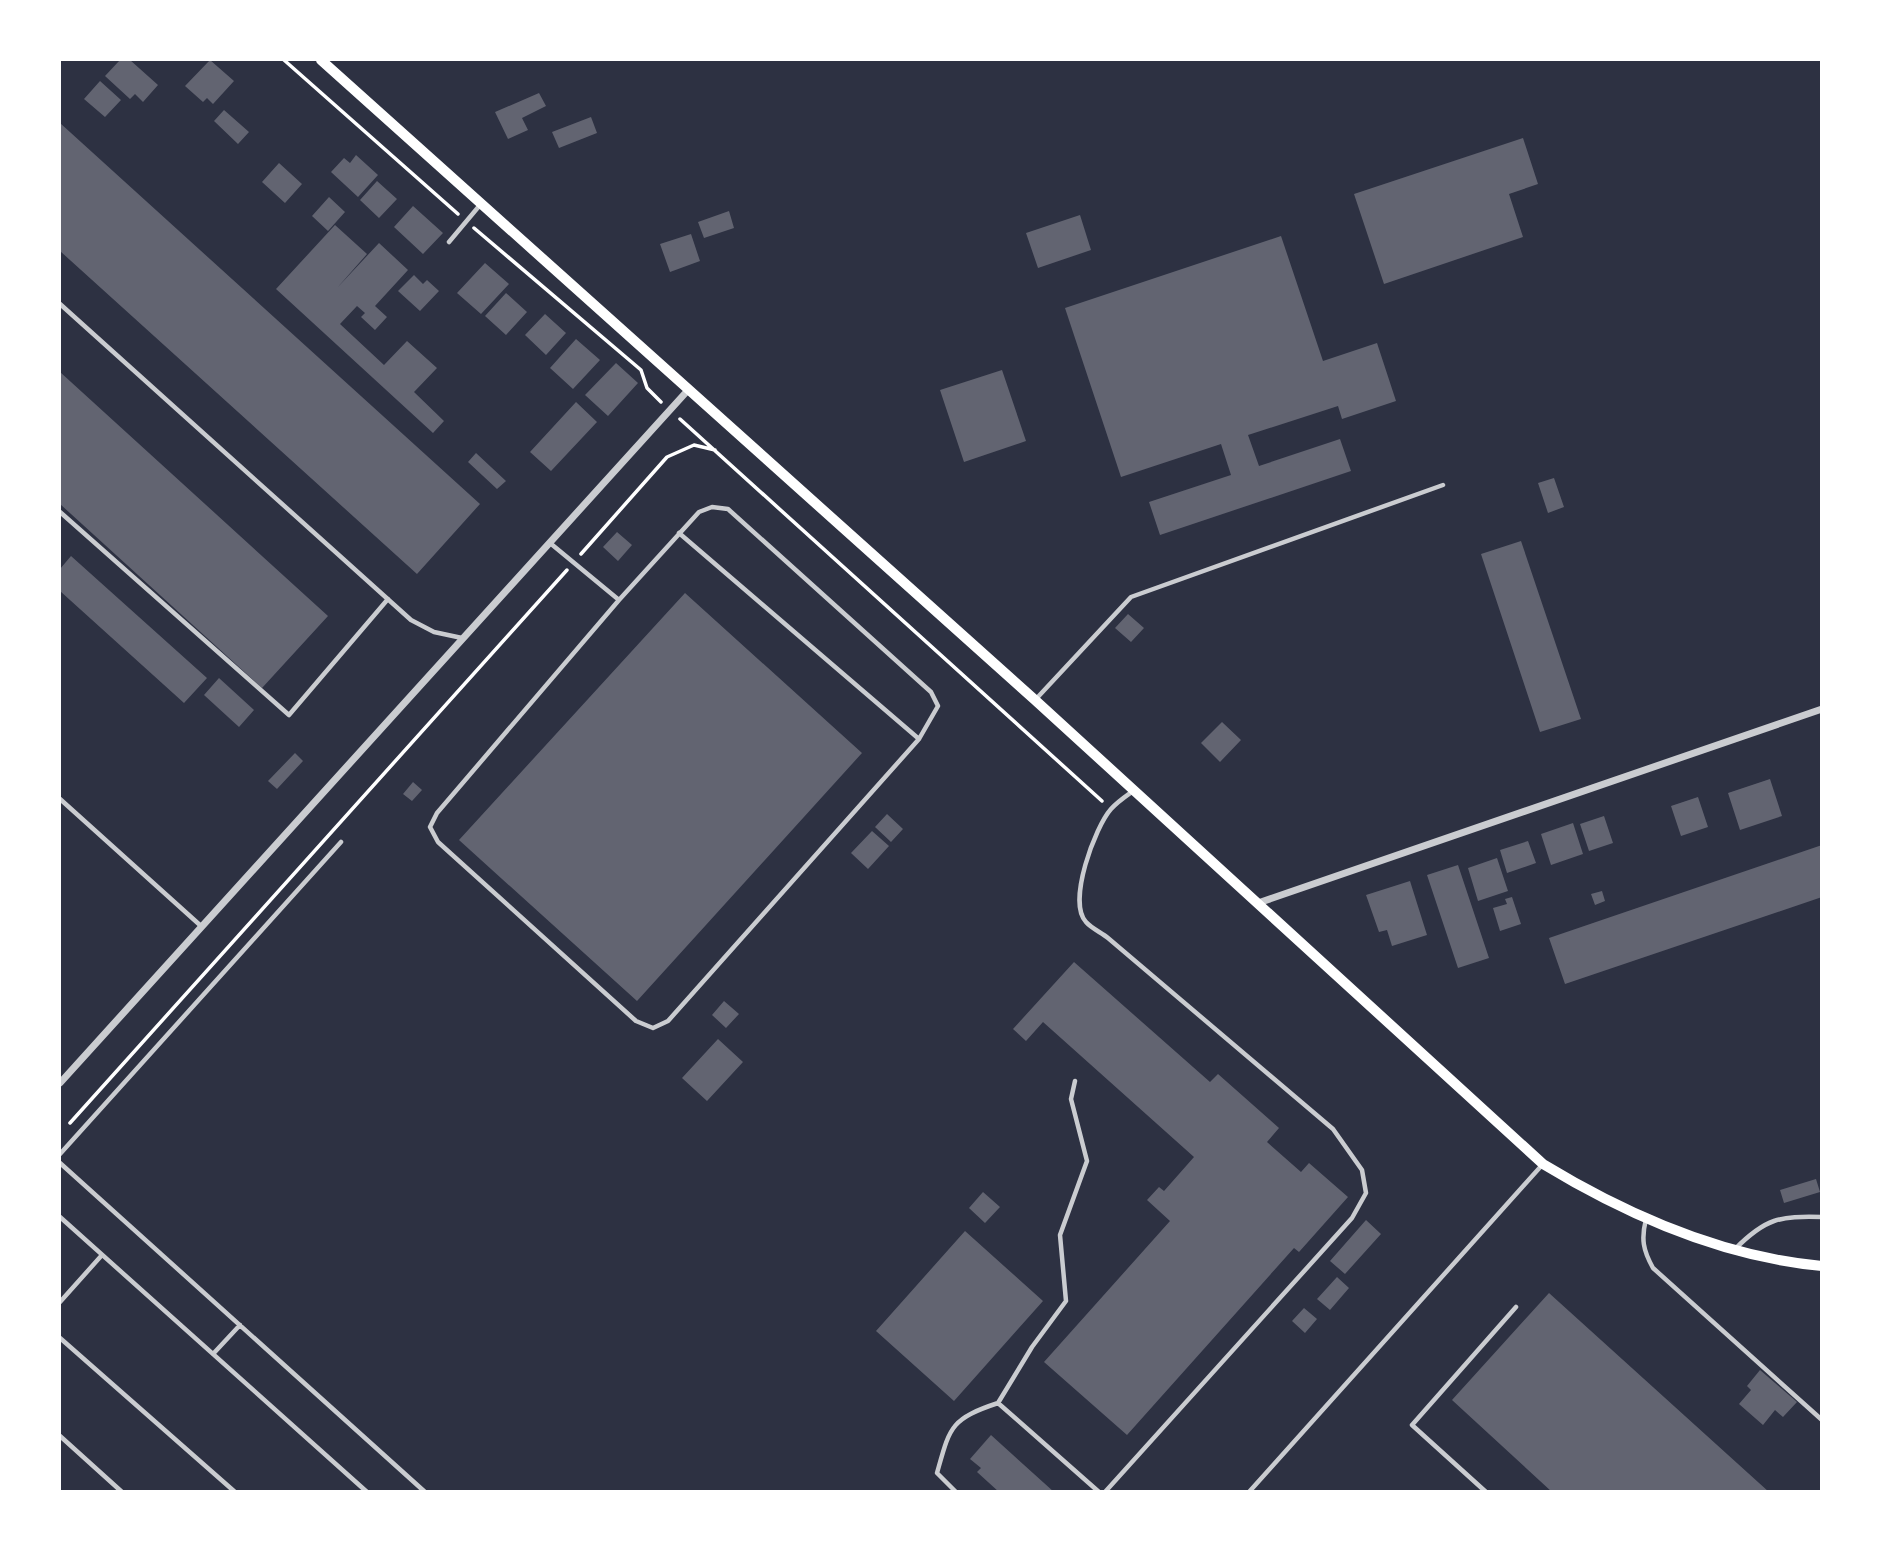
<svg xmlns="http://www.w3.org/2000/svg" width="1881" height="1551" viewBox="0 0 1881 1551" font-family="Spectral,serif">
  <rect width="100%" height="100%" fill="#2d3142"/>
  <path fill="#626471" d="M120 60H130L158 85 143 102 135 94 130 99 105 76Z
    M210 60 234 81 213 104 207 98 203 102 185 86Z
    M100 81 121 100 105 117 84 99Z
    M539 93 546 106 522 118 528 130 508 139 495 112Z
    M224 110 249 132 238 144 214 121Z
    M591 117 597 133 559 148 552 132Z
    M60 123 480 504 417 574 60 251Z
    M1523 138 1538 184 1509 194 1523 237 1384 284 1354 194Z
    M356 155 378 175 358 197 331 172 344 158 350 163Z
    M279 163 302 184 285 203 262 182Z
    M377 181 397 199 379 218 360 200Z
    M329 197 345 212 328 231 312 216Z
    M413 206 443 233 423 254 394 227Z
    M729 211 734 228 704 238 698 222Z
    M1080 215 1091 250 1038 268 1026 233Z
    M335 225 367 254 337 288 379 243 408 270 375 306 387 317 375 330 361 317 365 313 357 306 340 324 384 365 407 341 437 368 414 392 444 421 433 433 276 289Z
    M691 234 700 261 670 272 660 244Z
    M1281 236 1323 361 1377 343 1396 401 1342 419 1338 406 1248 435 1259 466 1340 439 1351 471 1160 535 1149 502 1231 475 1221 444 1121 477 1065 308Z
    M485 263 509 284 481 314 457 293Z
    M414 275 423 284 427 280 439 291 420 311 398 291Z
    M506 293 527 312 506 335 485 316Z
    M545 314 566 333 546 355 525 335Z
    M576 339 600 360 573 389 550 368Z
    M616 363 638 383 608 416 585 395Z
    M1002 370 1026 441 964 462 940 390Z
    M60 372 328 616 262 688 60 504Z
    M576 402 597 422 551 471 530 452Z
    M476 453 506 481 497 489 468 462Z
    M1554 478 1564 507 1548 513 1538 483Z
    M617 532 632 545 618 561 603 547Z
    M1521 541 1581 719 1540 732 1481 554Z
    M71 556 207 678 184 703 60 591V569Z
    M685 593 862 753 637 1001 459 840Z
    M1128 614 1144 628 1131 642 1115 628Z
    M219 678 254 710 239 727 204 695Z
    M1222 722 1241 740 1220 762 1201 743Z
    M295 753 303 761 277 789 268 781Z
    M1770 779 1782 816 1740 830 1728 793Z
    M413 782 422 790 412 801 403 794Z
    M1698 797 1708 827 1681 836 1671 806Z
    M887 814 903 829 891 842 875 827Z
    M1604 816 1613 843 1589 851 1580 824Z
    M1573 823 1583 854 1551 865 1541 834Z
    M872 831 889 846 868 869 851 853Z
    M1528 841 1536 863 1507 873 1500 850Z
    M1822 845V897L1565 984 1549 938Z
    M1497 858 1508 891 1478 901 1468 868Z
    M1458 865 1489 958 1458 968 1427 875Z
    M1410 881 1427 935 1392 946 1387 930 1379 932 1366 895Z
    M1602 891 1605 901 1595 905 1591 894Z
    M1512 897 1521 924 1500 931 1493 908 1507 904 1505 899Z
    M1074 962 1210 1082 1218 1074 1279 1128 1267 1142 1301 1172 1309 1163 1348 1197 1299 1252 1294 1248 1127 1435 1044 1362 1170 1221 1147 1200 1159 1187 1164 1191 1194 1157 1043 1022 1026 1041 1013 1029Z
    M724 1001 739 1014 726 1028 712 1015Z
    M718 1039 743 1062 707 1101 682 1078Z
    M1816 1179 1820 1192 1784 1203 1780 1190Z
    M983 1192 1000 1207 985 1223 969 1208Z
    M1366 1220 1381 1234 1345 1274 1330 1261Z
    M965 1231 1043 1301 954 1401 876 1331Z
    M1337 1277 1349 1288 1330 1310 1317 1299Z
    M1549 1293 1769 1492H1552L1452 1400Z
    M1304 1308 1317 1319 1305 1333 1292 1321Z
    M1760 1370 1797 1402 1783 1417 1775 1410 1763 1425 1739 1404 1751 1390 1747 1386Z
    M991 1435 1002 1445 1054 1492H999L977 1472 981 1468 970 1459Z"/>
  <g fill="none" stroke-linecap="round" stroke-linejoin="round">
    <path stroke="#fff" stroke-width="3.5" d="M284 60 458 214
      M474 228 641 370 647 388 661 402
      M680 419 1102 801
      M581 554 667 457 694 445 715 450
      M70 1123 567 570"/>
    <path stroke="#caccd0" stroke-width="4.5" d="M449 242 480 205
      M60 304 411 620 434 632 462 638
      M60 512 289 715 388 599
      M679 533 919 739
      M550 543 619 600 437 813 430 827 438 842 636 1021 653 1028 668 1021 919 739 938 706 931 692 728 509 712 507 699 512 619 600
      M1036 699 1131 597 1443 485
      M60 799 201 926
      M60 1154 341 842
      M60 1163 425 1492
      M60 1217 367 1492
      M1646 1219C1641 1239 1643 1250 1653 1268L1822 1420
      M1735 1249C1766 1218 1779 1216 1822 1217
      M60 1302 102 1255
      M60 1338 235 1492
      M213 1354 240 1325
      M998 1403 1099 1492
      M60 1436 122 1492
      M956 1492 937 1473C950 1427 950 1419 998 1403L1032 1347 1066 1301 1060 1235 1087 1161 1071 1099 1075 1081
      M1105 1492 1352 1218 1366 1193 1362 1170 1333 1129 1108 938C1102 933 1091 928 1086 922 1067 902 1095 827 1111 809 1117 802 1126 796 1133 791
      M1249 1492 1543 1164
      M1486 1492 1412 1425 1516 1307"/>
    <path stroke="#caccd0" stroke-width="7" d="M1258 903 1822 709
      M60 1083 689 389"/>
    <path stroke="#fff" stroke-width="10" d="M321 60 1035 700 1543 1164C1627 1215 1723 1257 1822 1266"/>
  </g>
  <rect width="1881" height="1551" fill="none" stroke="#ffffff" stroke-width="122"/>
</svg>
